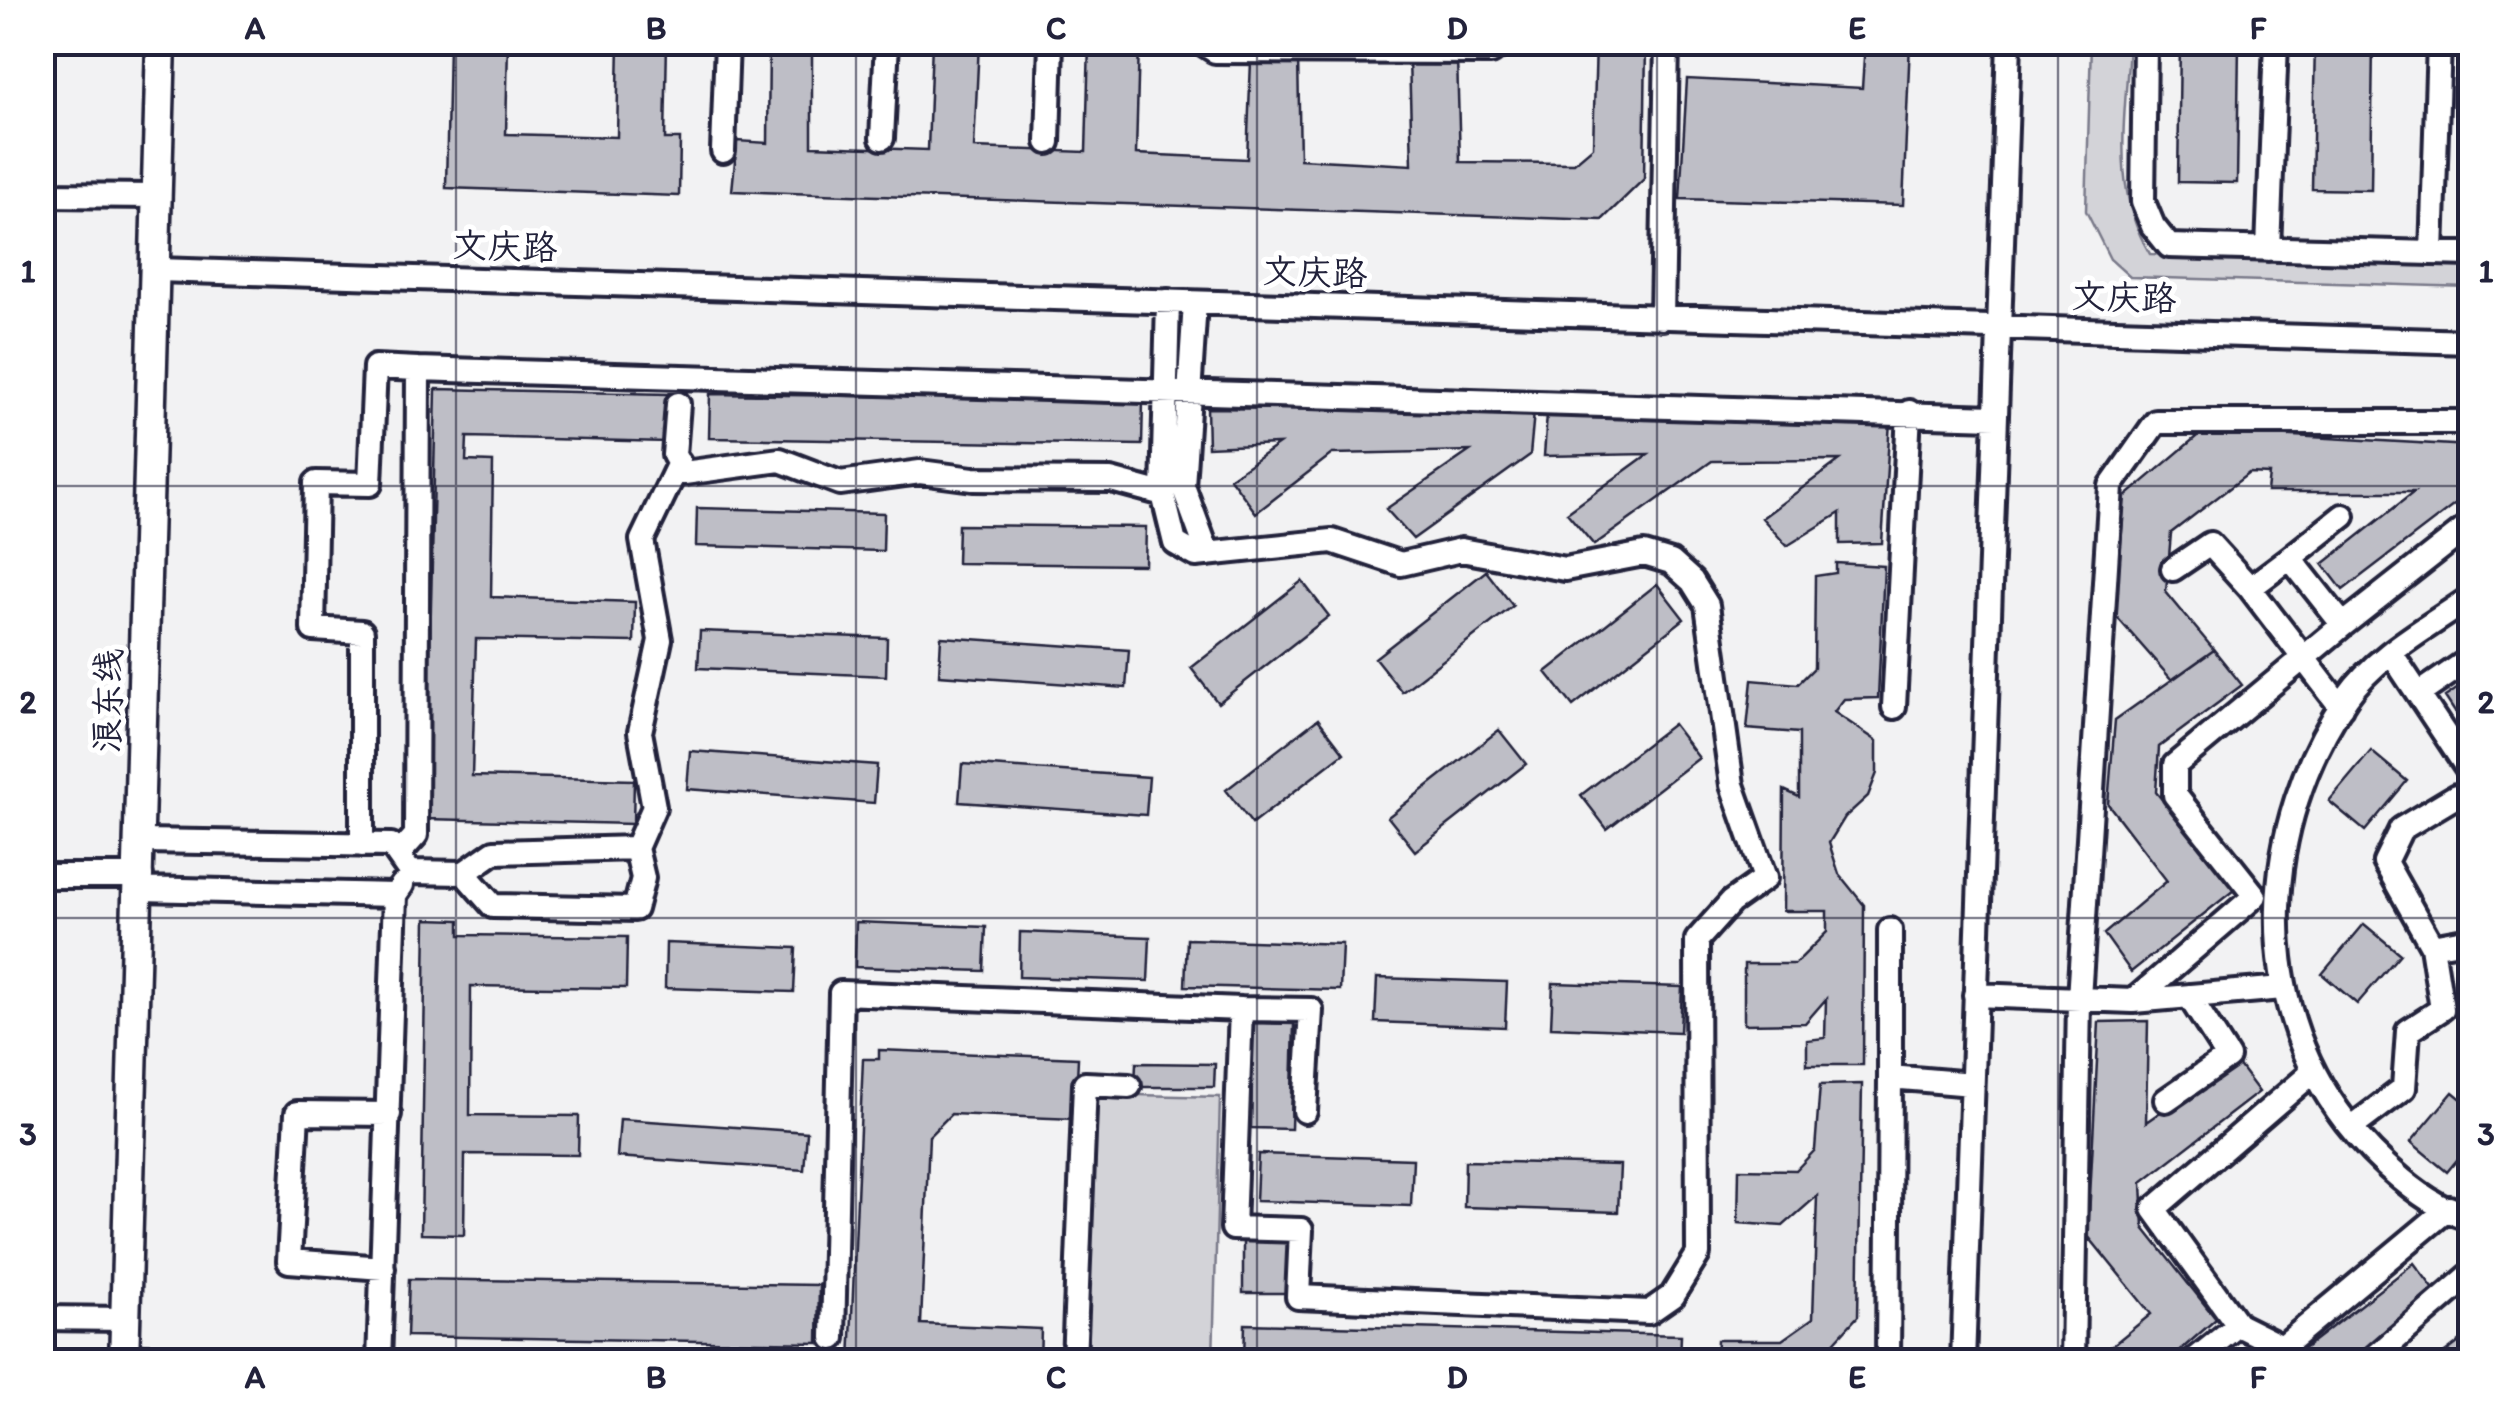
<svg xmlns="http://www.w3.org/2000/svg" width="2513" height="1404" viewBox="0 0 2513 1404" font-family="Itim,'LXGW WenKai TC',sans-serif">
  <rect width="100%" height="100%" fill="#f2f2f3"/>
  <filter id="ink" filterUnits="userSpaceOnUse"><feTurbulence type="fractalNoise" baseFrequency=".01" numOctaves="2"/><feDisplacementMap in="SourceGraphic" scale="20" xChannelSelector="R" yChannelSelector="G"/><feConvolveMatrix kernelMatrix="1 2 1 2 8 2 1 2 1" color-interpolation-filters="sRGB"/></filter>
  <g filter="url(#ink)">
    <path fill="#d3d3d8" stroke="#7a7a8a" stroke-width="2.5" d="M2091 43H2129C2126 117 2110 188 2150 254L2470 261V287L2130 277 2110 259 2086 211Z
      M1094 1094 1220 1097 1213 1361 1087 1362Z"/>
    <path fill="#bebec6" stroke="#22223b" stroke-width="2.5" d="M449 42H508L506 134 617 137 619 42H667L665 139H680L679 196 446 188Z
      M769 42H812V146L928 150 932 42H979L974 148 1086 152 1089 42H1139L1136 154 1247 159 1251 61 1298 58 1300 159 1412 165 1409 57 1457 58 1460 162 1574 163 1593 147 1596 42H1646L1644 179 1602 220 732 191 737 141 768 143Z
      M1865 42H1910L1903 205 1680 199 1687 79 1862 88Z
      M2180 42H2239L2237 183 2178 182Z
      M2315 42H2373L2371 190 2312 189Z
      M2470 42V208H2467Z
      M436 389 668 394 667 442 467 437 466 461 493 462 491 597 635 602 634 642 476 639 472 776 634 780 633 824 426 819Z
      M710 394 1143 400 1142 445 709 438Z
      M1207 408 1534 412 1530 455 1413 539 1386 509 1470 451 1332 454 1256 513 1230 478 1279 444 1208 447Z
      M1547 414 1890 421 1882 543 1840 544V513L1787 546 1762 518 1840 460 1712 461 1594 545 1567 513 1648 454 1544 456Z
      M2203 431 2470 446V493L2343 590 2323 564 2414 492H2267L2269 474 2249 473 2171 533 2166 592 2214 650 2172 680 2115 615 2125 497Z
      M697 508 884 513 883 551 696 546Z
      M958 525 1146 527 1145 565 957 563Z
      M1836 563 1884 566 1878 698 1844 699 1834 712 1877 741V773L1868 796 1845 817 1829 843 1839 874 1864 905 1863 1065H1807V1040L1825 1038 1826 999 1805 1023 1744 1024V964H1795L1827 932V911H1783L1784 790 1799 797V733L1747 729 1752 680 1798 684 1814 668 1815 576 1836 573Z
      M1486 571 1513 606 1402 692 1375 658Z
      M1302 581 1329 616 1218 703 1191 668Z
      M1657 584 1684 619 1573 706 1546 672Z
      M700 631 887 638 886 676 698 668Z
      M941 637 1129 650 1126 688 939 675Z
      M2214 650 2242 685 2159 747 2156 792 2234 890 2131 972 2104 934 2167 881 2108 804 2115 720Z
      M2470 680V730L2468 732 2445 697Z
      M1318 719 1344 753 1252 824 1226 790Z
      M1673 724 1699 758 1607 829 1581 795Z
      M1499 730 1526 764 1415 851 1388 817Z
      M690 751 877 765 874 803 687 789Z
      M2371 751 2407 781 2365 831 2329 801Z
      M962 764 1149 777 1146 815 959 802Z
      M426 919 460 920V935L627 937 626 988 471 986 470 1115 579 1116 578 1155 465 1154 464 1235 421 1234Z
      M856 922 986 927 984 971 855 967Z
      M2364 924 2400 954 2357 1004 2322 974Z
      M1020 932 1150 937 1148 981 1019 977Z
      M1187 939 1342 944 1340 990 1185 986Z
      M666 943 796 948 794 992 665 988Z
      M1377 978 1507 982 1505 1027 1375 1022Z
      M1553 983 1682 987 1680 1032 1551 1027Z
      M2148 1021 2146 1122 2235 1060 2259 1092 2142 1182 2144 1228 2216 1319 2167 1362H2092L2151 1314 2088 1236 2099 1022Z
      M1253 1023 1294 1024 1291 1129 1251 1128Z
      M879 1050 1078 1058 1075 1119 951 1114 929 1136 921 1324 1041 1329 1040 1362H850L863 1059H879Z
      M1136 1063 1215 1064 1214 1087H1135Z
      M1862 1084 1858 1316 1816 1362H1716L1717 1340H1782L1813 1318 1817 1196 1783 1226 1738 1223 1739 1169 1796 1170 1815 1150 1820 1085Z
      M2453 1092 2470 1106V1144L2447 1172 2411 1142Z
      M620 1119 807 1132 804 1170 617 1157Z
      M1258 1154 1413 1159 1411 1206 1256 1201Z
      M1465 1161 1620 1165 1618 1212 1464 1207Z
      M1243 1236H1288L1287 1293H1243Z
      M2414 1263 2439 1296 2354 1362H2287Z
      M409 1279 819 1285 818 1343 407 1336Z
      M1245 1324 1681 1335 1680 1362H1244Z
      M2470 1334V1362H2440L2438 1358Z"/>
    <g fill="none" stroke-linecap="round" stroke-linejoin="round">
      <g stroke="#22223b" stroke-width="30">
        <path id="minor" d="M1201 42 1215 51 1491 52 1504 42
          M2145 42 2143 202 2153 226 2169 246 2470 254
          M882 138 887 42
          M1048 142 1051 42
          M723 151 727 42
          M42 195 158 196
          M2268 249 2276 42
          M2432 253 2439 42
          M157 270 2470 342
          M1195 303 1183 486 1208 554
          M1662 318 1667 42
          M418 369 1995 417
          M678 404 674 455 684 473 780 460 840 483 920 472 973 479 1111 480 1163 494 1168 301
          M2343 516 2290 558 2343 625 2470 525
          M2173 569 2210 544 2250 588 2290 558
          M2250 588 2341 707
          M2470 598C2429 627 2376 655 2347 697 2260 825 2250 998 2346 1122 2373 1157 2426 1208 2470 1218
          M2391 653 2470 772
          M2419 694 2470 659
          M1894 707 1909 412
          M142 841 391 845 410 872 464 873 494 852 636 848 654 807 640 732 660 640 642 540 679 463
          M362 845V632L313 629 316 483 370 484 375 367 418 369 416 835 398 855
          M464 873 493 906 635 909 643 878 636 848
          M42 876H141
          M141 889 395 895 402 885
          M1890 930V1077
          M2432 946 2385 862 2401 829 2456 796
          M1975 995 2133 1001 2255 896 2175 795V765L2343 625
          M2133 1001 2283 988
          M1241 1009 1311 1010 1305 1111
          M2166 1100 2228 1057 2189 996
          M2351 1128 2404 1088 2408 1031 2442 1009 2432 946 2470 939
          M383 1268 289 1261 297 1113 389 1114
          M42 1318 126 1319
          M2238 1325 2282 1347 2449 1208
          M833 1338 841 993 1241 1009 1233 1228 1301 1230 1298 1297 1649 1312 1672 1296 1698 1254 1697 940 1731 902 1765 878 1732 785 1707 605 1692 581 1671 562 1644 554 1565 569 1461 550 1401 564 1332 541 1196 555 1175 543 1163 494
          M125 1356 244 1362
          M379 1362 395 895
          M1074 1362 1085 1084 1129 1086
          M1888 1362 1890 1077 1972 1084
          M1963 1362 2009 42
          M2073 1362 2079 999 2111 486 2156 422H2470
          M2192 1362 2238 1325 2154 1209 2313 1072
          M2369 1362 2470 1275"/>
      </g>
      <g stroke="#22223b" stroke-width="35">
        <path id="major" d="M124 1362 161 42"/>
      </g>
      <use href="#minor" stroke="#fff" stroke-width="22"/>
      <use href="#major" stroke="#fff" stroke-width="28"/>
    </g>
  </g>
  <path fill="none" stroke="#22223b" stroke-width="2.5" stroke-opacity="0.55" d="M456 42V1362M856 42V1362M1257 42V1362M1657 42V1362M2058 42V1362M42 486H2470M42 918H2470"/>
  <g text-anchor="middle" stroke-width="10" stroke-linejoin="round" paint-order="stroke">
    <g font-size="35" fill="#22223b" stroke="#fff">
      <text transform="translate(505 246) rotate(2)" y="12">文庆路</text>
      <text transform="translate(1315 272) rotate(2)" y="12">文庆路</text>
      <text transform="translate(2124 297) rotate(2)" y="12">文庆路</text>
      <text transform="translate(108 701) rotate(-89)" y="12">浪东线</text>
    </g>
  </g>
  <rect width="2513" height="1404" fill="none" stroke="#fff" stroke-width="110"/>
  <rect x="55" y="55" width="2403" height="1294" fill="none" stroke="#22223b" stroke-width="4"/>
  <g font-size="32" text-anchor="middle" font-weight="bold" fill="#22223b">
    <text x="255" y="39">A</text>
    <text x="656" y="39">B</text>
    <text x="1056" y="39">C</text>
    <text x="1457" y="39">D</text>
    <text x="1857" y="39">E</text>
    <text x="2258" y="39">F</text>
    <text x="28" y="282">1</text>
    <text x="2486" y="282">1</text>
    <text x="28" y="713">2</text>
    <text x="2486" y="713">2</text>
    <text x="28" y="1145">3</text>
    <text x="2486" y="1145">3</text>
    <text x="255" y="1388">A</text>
    <text x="656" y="1388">B</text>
    <text x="1056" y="1388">C</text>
    <text x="1457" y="1388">D</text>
    <text x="1857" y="1388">E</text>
    <text x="2258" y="1388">F</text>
  </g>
</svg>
